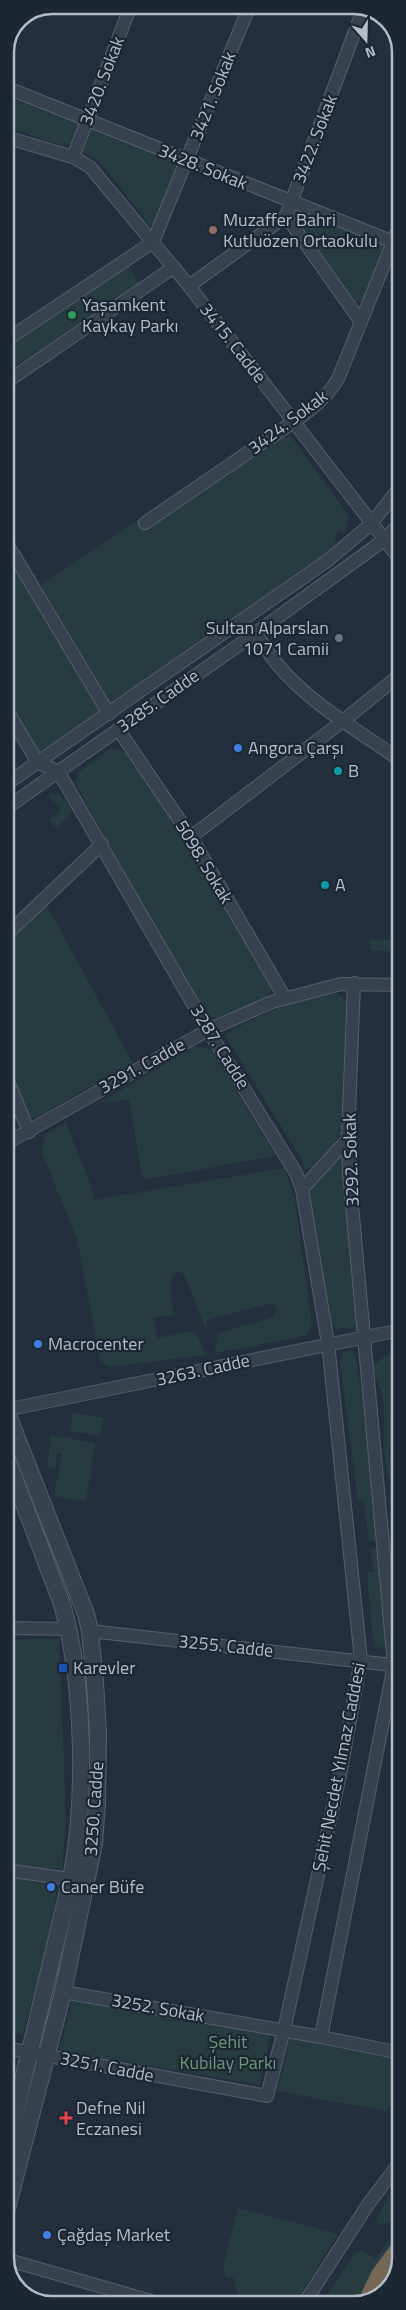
<svg xmlns="http://www.w3.org/2000/svg" width="406" height="2310" viewBox="0 0 406 2310" font-family="'Titillium Web',sans-serif">
  <rect width="100%" height="100%" fill="#242f3e"/>
  <path fill="#263c3f" d="M5 91 77 120 79 124 75 128 71 144 66 146 59 145 5 126Z
    M92 127 175 161 180 166 153 229 100 162 81 151Z
    M299 210 384 243 385 248 363 300 355 302 295 216Z
    M128 263 139 284 5 373V346Z
    M291 436 346 512 349 517 344 533 339 531 334 539 336 543 326 553 110 703 41 585 139 519 145 529 279 439Z
    M5 551 100 711 39 753 5 695Z
    M111 748 127 753 133 760 188 842 268 975 272 989 266 1000 218 1018 210 1017 178 969 76 784 78 773Z
    M49 793 59 794 72 809 68 818 56 828 49 820 62 809 50 798Z
    M46 904 133 1063 33 1119 29 1116 5 1060V943Z
    M370 939 396 940 395 952 370 950Z
    M336 993 348 1001 346 1126C339 1139 319 1165 305 1170L300 1157 225 1036 231 1030 293 1001Z
    M195 1046 210 1049 276 1156 147 1179 143 1177 141 1171 129 1100 99 1103Z
    M66 1122 83 1167H85L95 1200 285 1168 295 1200 312 1326 305 1336 214 1353 219 1333 274 1317V1313L277 1309 272 1303 207 1320V1333L185 1276 180 1271C163 1276 172 1302 174 1315L153 1318 157 1338 188 1332 196 1333 206 1355 109 1367 100 1360 78 1242 41 1151 46 1134Z
    M401 1122V1127L396 1128 394 1135 400 1147 396 1149C388 1140 386 1125 401 1122Z
    M344 1155 357 1327 337 1329 329 1322 308 1189Z
    M352 1350 357 1361 380 1539 369 1542 364 1501H358L340 1362 342 1352Z
    M401 1352V1497C374 1467 390 1426 381 1390 379 1383 375 1376 372 1369 378 1358 389 1353 401 1352Z
    M73 1413 103 1418 100 1435 70 1431Z
    M51 1435 95 1443 86 1501 54 1496 62 1454 57 1453 55 1469 47 1468Z
    M379 1547 389 1646 376 1648 372 1632 367 1572H374L370 1550Z
    M59 1638 66 1815 62 1869 5 1866V1640Z
    M5 1875 58 1882 49 1940 23 2034H5Z
    M72 2000 271 2032 260 2085 59 2051Z
    M294 2035 401 2056V2093L385 2111 277 2091 290 2039Z
    M401 2181V2239L355 2305H321L355 2253 363 2251 376 2259 398 2225 394 2221 381 2225 376 2222 388 2197Z
    M238 2208 338 2234 294 2305H201L231 2298 240 2301 233 2277 226 2278 223 2267Z"/>
  <g fill="none" stroke-linecap="round" stroke-linejoin="round">
    <g stroke="#565f6c" stroke-width="14">
      <path id="minor" d="M5 87 401 245
        M5 137 73 157 90 167 189 286 401 561
        M73 157 131 5
        M286 216 361 322
        M189 286 286 216 364 7
        M5 341 153 242 250 5
        M5 383 174 267
        M145 523C182 498 219 472 256 447 285 427 320 409 338 379L401 222
        M5 540 109 714
        M256 633C263 644 270 656 278 665 311 705 360 731 401 761
        M5 707 38 763 58 771 208 1030 296 1173 302 1189 328 1343 361 1660 340 1775 284 2030 267 2096 5 2048
        M118 729 191 837 285 998
        M5 785 327 561 371 524 401 486
        M5 809 256 633 384 540 401 522
        M191 837 343 721 401 674
        M5 936 102 844
        M5 1074 29 1132
        M5 1144 208 1030 272 1002 341 984 401 985
        M302 1189 348 1139
        M5 1410 401 1330
        M5 1628 69 1629
        M90 1631 401 1666
        M5 1870 71 1879
        M63 1992 321 2037 401 2053
        M321 2037 394 1665 349 1172 348 1139 354 983
        M5 2259 165 2305
        M303 2305 369 2203 401 2161"/>
    </g>
    <g stroke="#565f6c" stroke-width="18">
      <path id="tertiary" d="M5 1408 86 1614 90 1631 95 1682 98 1734 97 1802 94 1844 63 1992 5 2216
        M5 1454 62 1604C84 1682 87 1799 71 1879L5 2155"/>
    </g>
    <g stroke="#434c59" stroke-width="25">
      <path id="motorway" d="M372 2299 383 2276 401 2252"/>
    </g>
    <use href="#minor" stroke="#38414e" stroke-width="12"/>
    <use href="#tertiary" stroke="#38414e" stroke-width="16"/>
    <use href="#motorway" stroke="#746855" stroke-width="24"/>
  </g>
  <circle fill="#8d6e63" stroke="#1d2633" stroke-width="2" cx="213" cy="230" r="5"/>
  <circle fill="#2e9e5b" stroke="#1d2633" stroke-width="2" cx="72" cy="315" r="5"/>
  <circle fill="#6b7280" stroke="#1d2633" stroke-width="2" cx="339" cy="638" r="5"/>
  <g fill="#3f7fe0" stroke="#1d2633" stroke-width="2">
    <circle cx="238" cy="748" r="5"/>
    <circle cx="38" cy="1344" r="5"/>
    <circle cx="51" cy="1887" r="5"/>
    <circle cx="47" cy="2235" r="5"/>
  </g>
  <g fill="#0f9aa8" stroke="#1d2633" stroke-width="2">
    <circle cx="338" cy="771" r="5"/>
    <circle cx="325" cy="885" r="5"/>
  </g>
  <rect fill="#1a4fb4" stroke="#1d2633" stroke-width="2" x="58" y="1663" width="10" height="10" rx="2.5"/>
  <path fill="#e0444e" stroke="#1d2633" stroke-width="2" d="M63.5 2110.5h5v5h5v5h-5v5h-5v-5h-5v-5h5z"/>
  <g text-anchor="middle" stroke-width="4.5" stroke-linejoin="round" paint-order="stroke">
    <g font-size="18" fill="#b4bcc9" stroke="#1d2633">
      <text transform="translate(102 81) rotate(-69)" y="6">3420. Sokak</text>
      <text transform="translate(213 96) rotate(-68)" y="6">3421. Sokak</text>
      <text transform="translate(315 139) rotate(-69)" y="6">3422. Sokak</text>
      <text transform="translate(203 167) rotate(22)" y="6">3428. Sokak</text>
      <text transform="translate(233 343) rotate(52)" y="6">3415. Cadde</text>
      <text transform="translate(288 422) rotate(-37)" y="6">3424. Sokak</text>
      <text transform="translate(158 701) rotate(-35)" y="6">3285. Cadde</text>
      <text transform="translate(204 862) rotate(59)" y="6">5098. Sokak</text>
      <text transform="translate(220 1047) rotate(58)" y="6">3287. Cadde</text>
      <text transform="translate(142 1066) rotate(-29)" y="6">3291. Cadde</text>
      <text transform="translate(351 1160) rotate(-92)" y="6">3292. Sokak</text>
      <text transform="translate(203 1370) rotate(-12)" y="6">3263. Cadde</text>
      <text transform="translate(226 1646) rotate(6)" y="6">3255. Cadde</text>
      <text transform="translate(339 1767) rotate(-79)" y="6">Şehit Necdet Yılmaz Caddesi</text>
      <text transform="translate(94 1809) rotate(-86)" y="6">3250. Cadde</text>
      <text transform="translate(158 2008) rotate(10)" y="6">3252. Sokak</text>
      <text transform="translate(107 2067) rotate(11)" y="6">3251. Cadde</text>
    </g>
    <g font-size="18" fill="#b4bcc9" stroke="#1d2633" text-anchor="start">
      <text x="223" y="226">Muzaffer Bahri<tspan x="223" dy="21">Kutluözen Ortaokulu</tspan></text>
      <text x="82" y="311">Yaşamkent<tspan x="82" dy="21">Kaykay Parkı</tspan></text>
      <text x="329" y="634" text-anchor="end">Sultan Alparslan<tspan x="329" dy="21">1071 Camii</tspan></text>
      <text x="248" y="754">Angora Çarşı</text>
      <text x="348" y="777">B</text>
      <text x="335" y="891">A</text>
      <text x="48" y="1350">Macrocenter</text>
      <text x="73" y="1674">Karevler</text>
      <text x="61" y="1893">Caner Büfe</text>
      <text x="76" y="2114">Defne Nil<tspan x="76" dy="21">Eczanesi</tspan></text>
      <text x="57" y="2241">Çağdaş Market</text>
    </g>
    <g font-size="18" fill="#6b9a76" stroke="#1d2633">
      <text x="228" y="2048">Şehit<tspan x="228" dy="21">Kubilay Parkı</tspan></text>
    </g>
  </g>
  <path d="M0 0H406V2310H0ZM52 14H354A38 38 0 0 1 392 52V2258A38 38 0 0 1 354 2296H52A38 38 0 0 1 14 2258V52A38 38 0 0 1 52 14Z" fill="#1d2633" fill-rule="evenodd"/>
  <path fill="none" stroke="#b4bcc9" stroke-width="2.5" d="M52 14H354A38 38 0 0 1 392 52V2258A38 38 0 0 1 354 2296H52A38 38 0 0 1 14 2258V52A38 38 0 0 1 52 14Z"/>
  <g transform="translate(366 40) rotate(160)" stroke="#1d2633" stroke-width="4" paint-order="stroke">
  <path d="M0-4L9 19L0 12L-9 19Z" fill="#b4bcc9"/>
  <text y="-8" font-size="14" font-weight="bold" text-anchor="middle" fill="#b4bcc9">N</text>
  </g>
</svg>
